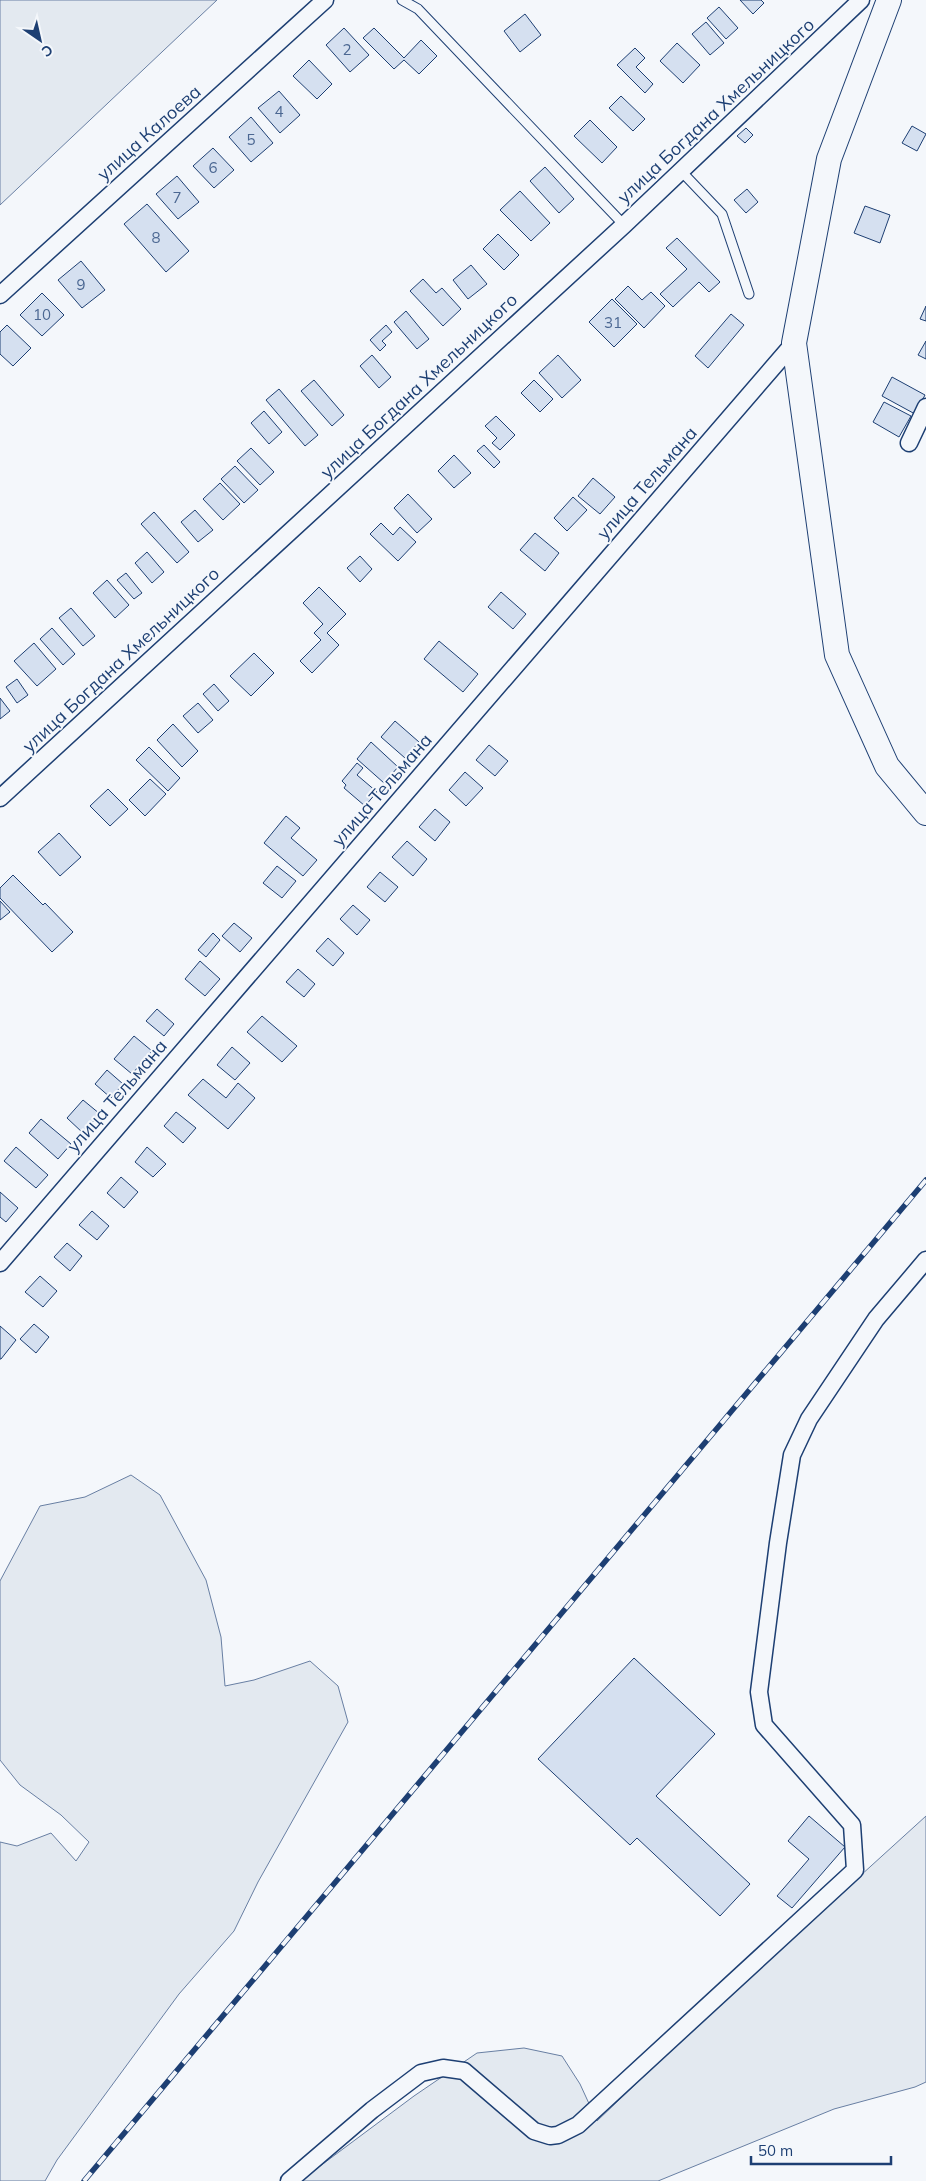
<svg xmlns="http://www.w3.org/2000/svg" width="926" height="2181" viewBox="0 0 926 2181" font-family="Mulish,sans-serif">
  <rect width="100%" height="100%" fill="#f4f7fb"/>
  <path fill="#e3e9f0" stroke="#687fa3" d="M0 0H217L0 205Z
    M131 1475 160 1495 206 1580 221 1637 225 1686 254 1680 310 1661 338 1686 348 1722 258 1882 234 1931 179 1994 57 2160 45 2181H0V1842L17 1846 51 1833 76 1861 89 1842 61 1815 20 1785 0 1760V1581L40 1506 85 1497Z
    M926 1816V2082L915 2087 834 2109 658 2181H300L414 2096 477 2053 524 2048 562 2056 580 2084 597 2121 728 1996Z"/>
  <path fill="#d5e0f0" stroke="#1d3f73" d="M740 0H761L764 3 753 14Z
    M719 7 738 28 726 39 707 18Z
    M525 14 541 35 520 52 504 31Z
    M706 22 724 43 710 55 692 34Z
    M344 28 369 55 350 72 326 45Z
    M374 28 404 58 421 40 437 56 419 74 404 60 394 69 363 38Z
    M677 43 700 65 683 83 660 61Z
    M635 48 645 58 636 67 653 84 645 93 617 65Z
    M309 60 332 84 317 99 293 76Z
    M279 91 300 115 280 133 258 108Z
    M621 96 645 119 633 131 609 108Z
    M251 117 273 143 251 162 229 137Z
    M590 120 617 147 602 163 574 136Z
    M912 126 926 134 917 151 902 143Z
    M746 128 753 135 745 143 737 136Z
    M213 148 234 170 214 188 193 166Z
    M545 167 574 199 559 213 530 181Z
    M177 176 199 202 178 219 156 194Z
    M747 189 758 202 746 213 734 200Z
    M520 191 550 223 531 241 500 210Z
    M147 204 189 251 166 272 124 224Z
    M865 206 890 215 880 243 854 233Z
    M498 234 519 255 504 270 483 249Z
    M677 238 720 282 709 292 699 282 673 307 660 294 687 269 666 248Z
    M81 261 105 290 82 308 58 280Z
    M471 265 487 284 468 299 453 280Z
    M423 279 436 293 442 288 461 309 443 326 410 291Z
    M628 286 642 300 651 292 665 306 644 328 615 299Z
    M42 293 64 315 42 336 20 315Z
    M612 299 637 324 614 347 589 322Z
    M926 306V321L920 319Z
    M406 311 429 339 417 349 394 322Z
    M731 314 744 325 708 368 695 356Z
    M7 325 31 348 13 366 0 354V332Z
    M386 325 392 332 382 341 386 345 380 351 370 340Z
    M926 341V359L918 355Z
    M372 355 391 377 379 388 360 366Z
    M558 355 581 380 562 398 539 373Z
    M892 377 925 395 915 414 882 396Z
    M314 380 344 415 332 426 301 391Z
    M534 380 553 399 540 412 521 393Z
    M279 389 318 435 305 446 266 400Z
    M884 402 911 416 899 437 873 422Z
    M264 411 282 432 269 444 251 423Z
    M496 416 515 435 500 450 492 443 497 438 485 426Z
    M484 445 500 462 494 468 477 451Z
    M251 448 274 472 260 485 237 461Z
    M454 455 471 473 454 488 438 471Z
    M235 466 258 490 244 503 221 479Z
    M593 478 615 497 600 514 578 496Z
    M220 483 240 504 223 520 203 499Z
    M408 494 432 519 417 533 394 508Z
    M573 497 587 510 567 531 554 518Z
    M195 510 213 530 198 542 181 522Z
    M154 512 189 552 177 563 141 524Z
    M381 523 393 535 400 527 416 542 398 561 370 534Z
    M535 533 559 553 545 571 520 550Z
    M147 552 164 572 152 583 135 563Z
    M360 556 372 569 360 582 347 568Z
    M126 573 142 593 134 599 117 580Z
    M107 580 129 605 115 618 93 593Z
    M319 587 346 614 327 633 339 645 312 673 300 661 321 640 314 633 323 624 303 603Z
    M501 592 526 614 513 629 488 607Z
    M71 608 95 636 83 646 59 618Z
    M52 628 75 654 63 665 40 639Z
    M439 641 478 674 463 692 424 659Z
    M34 643 56 669 37 686 14 661Z
    M254 653 274 673 251 696 230 676Z
    M17 679 28 695 17 703 6 687Z
    M214 684 229 701 218 711 203 694Z
    M0 698 10 711 0 719Z
    M198 703 213 720 198 733 183 716Z
    M395 721 419 742 405 758 381 737Z
    M173 724 198 751 182 767 157 740Z
    M371 742 398 767 384 783 357 759Z
    M489 745 508 761 495 776 476 760Z
    M149 747 180 778 168 791 136 760Z
    M357 763 363 768 357 775 377 792 365 806 344 788 346 785 342 781Z
    M465 772 483 788 466 806 449 790Z
    M150 779 166 794 145 816 129 800Z
    M108 789 128 809 110 826 90 806Z
    M435 809 450 822 435 841 419 827Z
    M286 816 300 828 291 838 317 860 303 876 264 843Z
    M59 833 81 857 60 876 38 852Z
    M407 841 427 859 413 876 392 857Z
    M277 866 296 881 282 898 263 883Z
    M380 872 398 887 385 902 367 887Z
    M13 875 43 905 45 903 73 932 52 952 0 898V888Z
    M0 901 10 912 0 920Z
    M353 905 370 920 357 935 340 919Z
    M234 923 252 938 240 952 222 936Z
    M213 933 220 940 206 957 198 950Z
    M328 938 344 953 333 966 316 951Z
    M200 961 220 979 205 996 185 979Z
    M298 969 315 984 304 997 286 982Z
    M157 1009 174 1024 164 1036 146 1021Z
    M262 1016 297 1046 282 1062 247 1032Z
    M134 1036 152 1051 132 1074 114 1059Z
    M232 1047 250 1063 235 1080 217 1065Z
    M107 1070 123 1084 111 1098 95 1084Z
    M203 1079 226 1098 238 1083 255 1098 228 1129 188 1095Z
    M83 1100 100 1114 83 1133 67 1118Z
    M176 1112 196 1128 183 1143 164 1126Z
    M41 1119 71 1144 58 1159 29 1133Z
    M16 1147 48 1175 36 1188 4 1161Z
    M147 1147 166 1164 153 1177 135 1162Z
    M121 1177 138 1192 124 1208 107 1193Z
    M0 1192 18 1208 6 1222 0 1217Z
    M92 1211 109 1226 97 1240 79 1225Z
    M67 1243 82 1256 70 1271 54 1257Z
    M40 1276 57 1291 43 1307 25 1292Z
    M34 1324 49 1337 36 1353 20 1339Z
    M0 1326 16 1340 1 1359H0Z
    M634 1658 715 1734 656 1796 750 1884 720 1916 637 1838 630 1845 538 1759Z
    M809 1816 845 1847 792 1908 777 1896 809 1859 788 1841Z"/>
  <g fill="none" stroke-linecap="round" stroke-linejoin="round">
    <g stroke="#1d3f73" stroke-width="11">
      <path id="lane" d="M402 0 418 9 624 225
        M681 171 722 214 749 294"/>
    </g>
    <g stroke="#1d3f73" stroke-width="19">
      <path id="street" d="M0 295 325 0
        M909 443 926 407
        M0 798 624 225 861 0
        M0 1263 794 343
        M289 2181 372 2110 421 2073 443 2068 464 2071 534 2131 550 2136 558 2135 578 2125 855 1870 852 1825 764 1725 759 1692 778 1543 792 1455 809 1419 876 1319 926 1260"/>
    </g>
    <g stroke="#1d3f73" stroke-width="26">
      <path id="secondary" d="M889 0 829 159 794 343 837 655 887 766 926 813"/>
    </g>
    <use href="#lane" stroke="#f4f7fb" stroke-width="9"/>
    <use href="#street" stroke="#f4f7fb" stroke-width="16"/>
    <use href="#secondary" stroke="#f4f7fb" stroke-width="24"/>
    <g stroke="#1d3f73" stroke-width="5.5">
      <path id="rail" d="M84 2181 926 1180"/>
    </g>
    <use href="#rail" stroke="#f4f7fb" stroke-width="4" stroke-dasharray="11" stroke-linecap="butt"/>
  </g>
  <g text-anchor="middle" stroke-width="4" stroke-linejoin="round" paint-order="stroke">
    <g font-size="15" fill="#4b6792">
      <text x="347" y="55">2</text>
      <text x="279" y="117">4</text>
      <text x="251" y="145">5</text>
      <text x="213" y="173">6</text>
      <text x="177" y="203">7</text>
      <text x="156" y="243">8</text>
      <text x="81" y="290">9</text>
      <text x="42" y="320">10</text>
      <text x="613" y="328">31</text>
    </g>
    <g font-size="18" fill="#1d3f73" stroke="#f4f7fb">
      <text transform="translate(716 111) rotate(-43)" y="6">улица Богдана Хмельницкого</text>
      <text transform="translate(149 133) rotate(-42)" y="6">улица Калоева</text>
      <text transform="translate(419 386) rotate(-43)" y="6">улица Богдана Хмельницкого</text>
      <text transform="translate(647 483) rotate(-49)" y="6">улица Тельмана</text>
      <text transform="translate(121 660) rotate(-43)" y="6">улица Богдана Хмельницкого</text>
      <text transform="translate(382 790) rotate(-49)" y="6">улица Тельмана</text>
      <text transform="translate(117 1096) rotate(-49)" y="6">улица Тельмана</text>
    </g>
  </g>
  <g transform="translate(40 40) rotate(146)" stroke="#f4f7fb" stroke-width="4" paint-order="stroke">
  <path d="M0-4L9 19L0 12L-9 19Z" fill="#1d3f73"/>
  <text y="-8" font-size="14" font-weight="bold" text-anchor="middle" fill="#1d3f73">С</text>
  </g>
  <path d="M751 2156v8h140v-8" fill="none" stroke="#1d3f73" stroke-width="2.5"/>
  <text x="758" y="2156" font-size="15" fill="#1d3f73" stroke="#f4f7fb" stroke-width="4" paint-order="stroke">50 m</text>
</svg>
